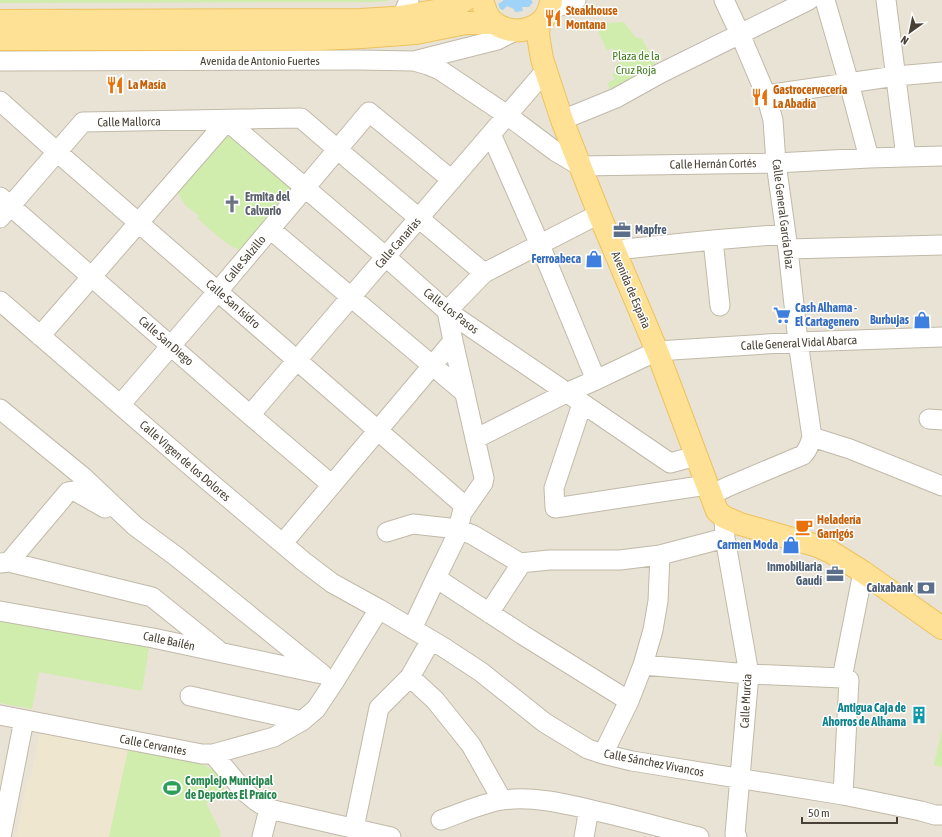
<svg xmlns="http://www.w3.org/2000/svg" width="942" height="837" viewBox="0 0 942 837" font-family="'Asap Condensed',sans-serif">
  <rect width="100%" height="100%" fill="#f5f1e7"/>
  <path fill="#e9e3d5" d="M0 0H942V837H0Z"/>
  <path fill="#efe6d0" d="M42 733 128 750 109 837H16L28 778 31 776 39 736Z"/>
  <path fill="#d0edad" d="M0 0H390L387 1 373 2 0 3Z
    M624 22 635 37 642 39 659 70 613 94 607 83 615 79 612 75 618 71 614 66 620 62 612 48 607 51 597 29 607 23Z
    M222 136 232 137 295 189 244 251C229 249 209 228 197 218L199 216 185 205 175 188Z
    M0 617 150 642 142 691 39 672 32 709 0 703Z
    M942 729V767L934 765Z
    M128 750 199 763 214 770 221 780 227 797 206 803 221 833 220 837H109Z"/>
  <path fill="#9fd3f7" d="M503 0H531L533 2 529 7H522L523 11 515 12 514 9 507 6 503 10 500 9 498 4 503 1Z"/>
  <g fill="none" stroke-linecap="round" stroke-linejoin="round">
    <g stroke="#c1b9a9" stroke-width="21">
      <path id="minor" d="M825 0 849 83 869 158
        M886 0 906 157
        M547 11 576 0
        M402 17 409 0
        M0 61 358 60 414 61 497 40 515 31
        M414 61 428 65 440 70 507 115 555 151 580 166 776 163 869 158 942 156
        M766 95 896 76 942 72
        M0 101 57 152 466 507
        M562 120 616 98 661 73 809 0
        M491 134 540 245 596 380
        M0 197 250 415 332 485
        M0 218 83 122 301 118 338 150 484 273
        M270 229 465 393
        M713 240 720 306
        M788 249 942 245
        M615 250 713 240 786 234
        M0 301 200 474 303 561 332 583 379 609 443 647 481 672 545 723 588 749 603 754 632 761 843 795 921 811 935 815H942
        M447 311 484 273 599 214
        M40 336 227 121 386 257 447 311 670 463 696 456
        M582 404 554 488 555 508 707 485
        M120 405 218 291 369 112 452 180
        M0 409 82 476 135 526 177 557 322 674
        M250 415 351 297 546 70
        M929 419 942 420
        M812 437 850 449 942 486
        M475 439 566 393 596 380 657 351 798 342 942 337
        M711 495 727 487 803 455C808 450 810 444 812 437L798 342 788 249 776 163 773 120 766 95 740 34 724 0
        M724 517 725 538 749 674 735 834 737 837
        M387 532 413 524 458 529 473 535 520 563 519 567 489 613
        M283 543 453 341
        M9 562 68 492 75 491 105 508
        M0 563 9 562 152 597 218 650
        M520 563 549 560H620L660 555 725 538
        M436 578 523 635 629 701
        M0 611 153 638 317 673
        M412 629 436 578 456 537 462 513 483 483 484 478 453 341 447 311
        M643 665 749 674 842 678 849 680 843 795
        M410 677 435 700 471 745 502 800
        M842 678 863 572
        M190 696 302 721
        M0 715 202 754H213L274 737 302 721 316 709 334 682 379 609
        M213 754 244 791 256 801 269 809 391 837
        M603 754 629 701 643 665 653 630 658 601 660 555
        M441 820C461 813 480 804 502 800 533 796 562 803 592 810 628 818 663 828 699 837
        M354 828 379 708 410 677 431 640
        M1 837 24 720
        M262 837 269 809
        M584 837 589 809"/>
    </g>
    <g stroke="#eec25c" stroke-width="24">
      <path id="major" d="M482 0C484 7 486 14 491 20 511 40 549 30 551 0
        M0 21 360 20 394 18 441 10 457 5 465 0
        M539 23 538 35 542 59 562 120 599 214 657 351 717 511 724 517 740 524 818 546 831 552 863 572 942 628
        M0 39H318L362 37 416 33 466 23H495"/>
    </g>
    <use href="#minor" stroke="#fff" stroke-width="19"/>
    <use href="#major" stroke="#ffe196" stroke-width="22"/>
  </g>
  <defs>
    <g id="restaurant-bare" transform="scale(1.38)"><path d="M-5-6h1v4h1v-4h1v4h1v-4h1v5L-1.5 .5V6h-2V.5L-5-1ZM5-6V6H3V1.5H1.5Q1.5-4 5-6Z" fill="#e8710a" stroke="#fff" stroke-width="2.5" paint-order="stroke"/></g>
    <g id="church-bare" transform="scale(1.38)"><path d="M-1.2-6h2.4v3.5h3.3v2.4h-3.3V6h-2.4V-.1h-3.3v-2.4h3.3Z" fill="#6b7280" stroke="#fff" stroke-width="2.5" paint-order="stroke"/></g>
    <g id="office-bare" transform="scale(1.38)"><path d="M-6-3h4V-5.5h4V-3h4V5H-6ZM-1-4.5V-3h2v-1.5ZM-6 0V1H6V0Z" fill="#5c6f8a" stroke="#fff" stroke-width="2.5" paint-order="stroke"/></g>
    <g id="shop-bare" transform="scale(1.38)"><path d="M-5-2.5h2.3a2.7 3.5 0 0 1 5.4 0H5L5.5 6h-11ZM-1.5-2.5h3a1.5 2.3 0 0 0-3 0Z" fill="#3f7fe0" stroke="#fff" stroke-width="2.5" paint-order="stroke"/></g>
    <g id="supermarket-bare" transform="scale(1.38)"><path d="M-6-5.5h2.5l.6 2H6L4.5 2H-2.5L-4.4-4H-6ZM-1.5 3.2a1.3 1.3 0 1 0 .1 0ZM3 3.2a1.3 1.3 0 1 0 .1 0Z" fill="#3f7fe0" stroke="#fff" stroke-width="2.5" paint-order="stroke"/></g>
    <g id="cafe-bare" transform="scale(1.38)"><path d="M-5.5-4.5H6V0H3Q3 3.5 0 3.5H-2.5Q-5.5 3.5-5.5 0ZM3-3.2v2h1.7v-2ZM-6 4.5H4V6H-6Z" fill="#e8710a" stroke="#fff" stroke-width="2.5" paint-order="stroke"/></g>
    <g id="bank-bare" transform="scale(1.38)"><path d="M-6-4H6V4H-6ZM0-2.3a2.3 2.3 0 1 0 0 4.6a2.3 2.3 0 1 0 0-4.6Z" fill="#5c6f8a" stroke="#fff" stroke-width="2.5" paint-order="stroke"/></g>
    <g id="building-bare" transform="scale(1.38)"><path d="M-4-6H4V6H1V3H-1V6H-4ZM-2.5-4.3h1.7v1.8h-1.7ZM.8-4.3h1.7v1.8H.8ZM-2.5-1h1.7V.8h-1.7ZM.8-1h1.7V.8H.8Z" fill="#0f9aa8" stroke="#fff" stroke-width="2.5" paint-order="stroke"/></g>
    <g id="stadium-bare" transform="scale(1.38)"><path d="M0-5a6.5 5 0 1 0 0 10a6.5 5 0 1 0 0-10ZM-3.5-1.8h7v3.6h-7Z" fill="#2e9e5b" stroke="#fff" stroke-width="2.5" paint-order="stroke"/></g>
  </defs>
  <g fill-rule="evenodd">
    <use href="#restaurant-bare" x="553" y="18"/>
    <use href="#restaurant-bare" x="115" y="85"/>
    <use href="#restaurant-bare" x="760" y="97"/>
    <use href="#church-bare" x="232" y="204"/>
    <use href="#office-bare" x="622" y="230"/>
    <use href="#shop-bare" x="594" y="259"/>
    <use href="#supermarket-bare" x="782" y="315"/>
    <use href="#shop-bare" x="922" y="320"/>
    <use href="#cafe-bare" x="804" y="527"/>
    <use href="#shop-bare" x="791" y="545"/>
    <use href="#office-bare" x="835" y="574"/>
    <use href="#bank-bare" x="926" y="588"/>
    <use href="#building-bare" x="919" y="715"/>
    <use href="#stadium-bare" x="172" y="788"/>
  </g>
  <g text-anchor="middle" stroke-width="3" stroke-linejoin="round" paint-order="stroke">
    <g font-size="12" font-weight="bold" fill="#c56008" stroke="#fff" text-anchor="start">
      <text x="566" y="15">Steakhouse<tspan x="566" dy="14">Montana</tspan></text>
      <text x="128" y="89">La Masía</text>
      <text x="773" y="94">Gastrocervecería<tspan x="773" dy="14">La Abadía</tspan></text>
      <text x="817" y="524">Heladería<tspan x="817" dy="14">Garrigós</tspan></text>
    </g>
    <g font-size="12" fill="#468123" stroke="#fff">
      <text x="636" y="60">Plaza de la<tspan x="636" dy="14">Cruz Roja</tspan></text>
    </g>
    <g font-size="12" fill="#494135" stroke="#fff">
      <text x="260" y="65">Avenida de Antonio Fuertes</text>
      <text transform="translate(129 122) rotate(-1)" y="4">Calle Mallorca</text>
      <text transform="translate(713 164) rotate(-1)" y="4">Calle Hernán Cortés</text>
      <text transform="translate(783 214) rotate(83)" y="4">Calle General García Díaz</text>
      <text transform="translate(398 243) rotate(-49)" y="4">Calle Canarias</text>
      <text transform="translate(245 259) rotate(-50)" y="4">Calle Salzillo</text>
      <text transform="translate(631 290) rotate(67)" y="4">Avenida de España</text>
      <text transform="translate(233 304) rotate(41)" y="4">Calle San Isidro</text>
      <text transform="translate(451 311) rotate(38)" y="4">Calle Los Pasos</text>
      <text transform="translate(166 341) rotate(41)" y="4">Calle San Diego</text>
      <text transform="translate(799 343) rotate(-3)" y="4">Calle General Vidal Abarca</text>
      <text transform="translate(185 461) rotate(41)" y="4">Calle Virgen de los Dolores</text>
      <text transform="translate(169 641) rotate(12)" y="4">Calle Bailén</text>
      <text transform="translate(746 701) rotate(-87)" y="4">Calle Murcia</text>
      <text transform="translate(153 745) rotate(11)" y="4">Calle Cervantes</text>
      <text transform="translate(654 763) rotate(11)" y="4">Calle Sánchez Vivancos</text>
    </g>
    <g font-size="12" font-weight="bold" fill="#5b616d" stroke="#fff" text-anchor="start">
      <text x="245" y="201">Ermita del<tspan x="245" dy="14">Calvario</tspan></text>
    </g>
    <g font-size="12" font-weight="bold" fill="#4e5e75" stroke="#fff" text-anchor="end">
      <text x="635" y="234" text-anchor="start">Mapfre</text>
      <text x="822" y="571">Inmobiliaria<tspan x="822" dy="14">Gaudí</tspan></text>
      <text x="913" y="592">Caixabank</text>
    </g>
    <g font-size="12" font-weight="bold" fill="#366cbe" stroke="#fff" text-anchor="end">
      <text x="581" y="263">Ferroabeca</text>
      <text x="795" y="312" text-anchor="start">Cash Alhama -<tspan x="795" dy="14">El Cartagenero</tspan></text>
      <text x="909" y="324">Burbujas</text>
      <text x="778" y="549">Carmen Moda</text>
    </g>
    <g font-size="12" font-weight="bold" fill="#0d838f" stroke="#fff" text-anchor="end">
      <text x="906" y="712">Antigua Caja de<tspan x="906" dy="14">Ahorros de Alhama</tspan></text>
    </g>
    <g font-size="12" font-weight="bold" fill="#27864d" stroke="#fff" text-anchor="start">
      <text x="185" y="785">Complejo Municipal<tspan x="185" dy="14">de Deportes El Praíco</tspan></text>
    </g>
  </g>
  <g transform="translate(910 32) rotate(213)" stroke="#ffffff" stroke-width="3" paint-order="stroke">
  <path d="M0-3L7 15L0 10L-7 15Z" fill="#494135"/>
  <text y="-6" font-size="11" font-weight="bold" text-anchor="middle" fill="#494135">N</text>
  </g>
  <path d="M802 817v6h95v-6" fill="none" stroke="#494135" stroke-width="2"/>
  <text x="808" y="817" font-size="12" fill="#494135" stroke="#ffffff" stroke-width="3" paint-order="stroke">50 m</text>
</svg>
